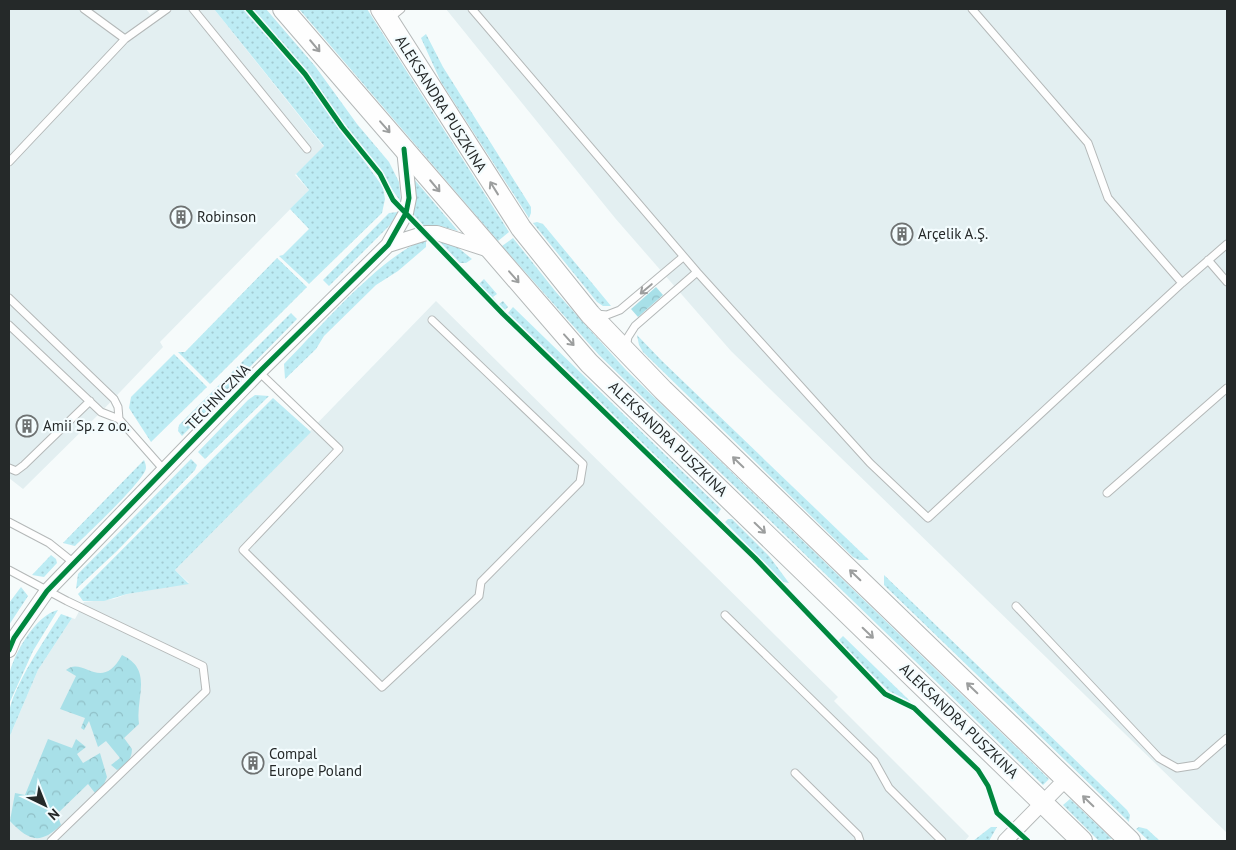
<svg xmlns="http://www.w3.org/2000/svg" width="1236" height="850" viewBox="0 0 1236 850" font-family="'PT Sans',sans-serif">
  <defs>
    <pattern id="grass-dots" width="8" height="8" patternUnits="userSpaceOnUse" patternTransform="scale(1.25)"><rect width="8" height="8" fill="#bdecf4"/><path d="M2 2h.1M6 6h.1" fill="none" stroke="#a2cad1" stroke-width="1.8" stroke-linecap="round"/></pattern>
    <pattern id="forest-crowns" width="20" height="18" patternUnits="userSpaceOnUse" patternTransform="scale(1.25)"><rect width="20" height="18" fill="#a8e0e8"/><path d="M2 6a3 3 0 1 1 6 0M12 15a3 3 0 1 1 6 0" fill="none" stroke="#90c0c7"/></pattern>
  </defs>
  <rect width="100%" height="100%" fill="#f6fbfb"/>
  <path fill="#e3eff1" d="M9 9H146L150 14 157 9H214L324 147 295 175 309 190 160 342 163 347 101 412 23 489 9 478Z
    M446 9H1227V833L731 351 615 218Z
    M436 301 838 697 834 701 969 836 965 841H9V738L38 670 72 618 75 619 84 602 114 599 127 594 189 583 175 570Z"/>
  <path fill="url(#grass-dots)" d="M214 9H243L299 71 383 187 385 199 382 213 309 284 279 256 283 255 309 229 290 209 309 190 296 174 324 146Z
    M252 9H266L315 66 357 124 389 162 399 182 401 202 307 72Z
    M299 9H367L509 232 498 241Z
    M426 34 443 67 531 207V213L529 218 441 82 421 38Z
    M414 179 458 231 440 226 425 227 412 213Z
    M398 212 390 225 329 286 323 280 389 213Z
    M537 222 543 224 611 306H603L597 302 533 223Z
    M513 238 556 292 626 370 1049 779 1043 785 599 355 502 246Z
    M426 240V247L398 271 376 285 324 336 316 349 285 379 284 364C316 332 385 251 426 240Z
    M439 241 456 246 472 259 466 263H460Z
    M277 258 307 287 210 384 178 352H185Z
    M484 279 497 294 493 297 499 304 503 301 508 307 505 310 479 284Z
    M513 307 721 509 717 515 508 313Z
    M291 313 297 319 182 436 178 431 179 425Z
    M637 335 662 361 869 560H859L853 557 643 352 639 345Z
    M174 354 207 387 151 442 129 408 131 397Z
    M255 395 269 396 205 459 198 452 248 400Z
    M273 398 311 432 175 570 189 584 127 594 104 601H83L78 594Z
    M191 459 197 465 195 470 117 551 76 589 78 574Z
    M144 460C145 462 146 465 146 468 145 480 87 534 75 546L63 543Z
    M728 519H732L769 556 789 583 783 582 725 522Z
    M51 555 56 559 57 563 44 577 32 575Z
    M884 575 1127 810 1130 815 1129 822 884 585Z
    M21 587 28 596 9 625V603Z
    M58 610 33 651 9 704C9 695 7 685 9 676 13 654 36 615 58 610Z
    M61 614 72 618 38 670 9 738C9 730 8 722 9 714 11 689 47 636 61 614Z
    M843 636 911 702 889 691 838 641Z
    M1070 799 1112 839 1099 841 1063 805Z
    M991 827H997L989 841H973Z
    M1139 827 1147 829 1160 841H1149L1136 829Z"/>
  <path fill="url(#forest-crowns)" d="M656 287 663 295 638 317 631 309Z
    M122 655C154 670 135 698 139 724L124 738 132 749C132 759 126 766 117 770L111 765 120 758 106 741 98 747 89 721 84 730 81 728 85 718 60 709 76 676 66 670C83 655 101 694 122 655Z
    M48 739 72 748 76 739 86 747 77 754 83 763 100 753 107 777 104 784 95 793 88 784 57 814 61 825C40 845 29 841 10 821L15 793 25 795Z"/>
  <g fill="none" stroke-linecap="round" stroke-linejoin="round">
    <g stroke="#b4b8b8" stroke-width="9">
      <path id="service" d="M84 9 125 39
        M193 9 307 149
        M472 9 697 272 870 463 928 518 1182 283 1227 244
        M972 9 1088 143 1108 198 1182 283
        M390 18 401 9
        M9 162 125 39 167 9
        M1208 260 1227 282
        M9 298 114 399 118 407 119 419
        M596 314 607 315 620 310 683 257
        M9 325 101 412 119 419 164 470
        M626 347 628 337 635 326 697 272
        M259 372 339 449 243 550 382 687 479 596 481 582 580 482 583 464 432 320
        M9 468 16 471 24 465 90 401
        M1107 493 1227 388
        M9 522 49 543 74 563
        M9 570 67 601 203 666 206 691 51 841
        M1016 606 1159 758 1177 768 1196 765 1227 738
        M725 615 874 761 889 788 942 841
        M795 773 858 835 860 841"/>
    </g>
    <g stroke="#b4b8b8" stroke-width="16">
      <path id="minor" d="M388 245 426 233H437L489 250
        M9 650 14 638 47 591 259 372 388 245 406 213 409 198 404 149
        M1005 841 1066 779"/>
    </g>
    <g stroke="#b4b8b8" stroke-width="22">
      <path id="secondary" d="M283 9 589 363 1082 841
        M381 9 521 228 590 314 663 390 1130 841"/>
    </g>
    <use href="#service" stroke="#fefefe" stroke-width="7"/>
    <use href="#minor" stroke="#fefefe" stroke-width="14"/>
    <use href="#secondary" stroke="#fefefe" stroke-width="20"/>
    <g stroke="#f3fcfe" stroke-width="8">
      <path id="cycleway" d="M248 9 305 74 342 127 380 174 393 200 503 314 755 558 885 694 914 708 978 770 988 786 997 813 1028 841
        M9 650 14 638 47 591 259 372 388 245 406 213 409 198 404 149"/>
    </g>
    <use href="#cycleway" stroke="#00873e" stroke-width="5"/>
  </g>
  <defs><path id="oneway-shaft" d="M-6 0H5M1.5-3L5.5 0L1.5 3" fill="none" stroke-width="1.6" stroke-linecap="round" stroke-linejoin="round" transform="scale(1.25)"/></defs>
  <g stroke="#9c9e9e">
    <use href="#oneway-shaft" transform="translate(315 46) rotate(50)"/>
    <use href="#oneway-shaft" transform="translate(385 127) rotate(49)"/>
    <use href="#oneway-shaft" transform="translate(435 186) rotate(50)"/>
    <use href="#oneway-shaft" transform="translate(494 188) rotate(-122)"/>
    <use href="#oneway-shaft" transform="translate(514 277) rotate(49)"/>
    <use href="#oneway-shaft" transform="translate(646 289) rotate(140)"/>
    <use href="#oneway-shaft" transform="translate(569 340) rotate(48)"/>
    <use href="#oneway-shaft" transform="translate(738 462) rotate(-136)"/>
    <use href="#oneway-shaft" transform="translate(760 528) rotate(44)"/>
    <use href="#oneway-shaft" transform="translate(855 575) rotate(-136)"/>
    <use href="#oneway-shaft" transform="translate(868 633) rotate(44)"/>
    <use href="#oneway-shaft" transform="translate(972 688) rotate(-136)"/>
    <use href="#oneway-shaft" transform="translate(1088 801) rotate(-136)"/>
  </g>
  <defs>
    <g id="building-ring" transform="scale(1.125)"><circle r="9.5" fill="#f3fcfe" stroke="#6e7272" stroke-width="1.5"/><path d="M-4-6H4V6H1V3H-1V6H-4ZM-2.5-4.3h1.7v1.8h-1.7ZM.8-4.3h1.7v1.8H.8ZM-2.5-1h1.7V.8h-1.7ZM.8-1h1.7V.8H.8Z" fill="#6e7272"/></g>
  </defs>
  <g fill-rule="evenodd">
    <use href="#building-ring" x="181" y="217"/>
    <use href="#building-ring" x="902" y="234"/>
    <use href="#building-ring" x="27" y="426"/>
    <use href="#building-ring" x="253" y="763"/>
  </g>
  <g text-anchor="middle" stroke-width="4.5" stroke-linejoin="round" paint-order="stroke">
    <g font-size="15" fill="#252929" stroke="#f3fcfe">
      <text transform="translate(441 104) rotate(58)" y="5">ALEKSANDRA PUSZKINA</text>
      <text transform="translate(218 397) rotate(-46)" y="5">TECHNICZNA</text>
      <text transform="translate(668 439) rotate(44)" y="5">ALEKSANDRA PUSZKINA</text>
      <text transform="translate(959 721) rotate(44)" y="5">ALEKSANDRA PUSZKINA</text>
    </g>
    <g font-size="15" fill="#252929" stroke="#f3fcfe" text-anchor="start">
      <text x="197" y="222">Robinson</text>
      <text x="918" y="239">Arçelik A.Ş.</text>
      <text x="43" y="431">Amii Sp. z o.o.</text>
      <text x="269" y="759">Compal<tspan x="269" dy="17">Europe Poland</tspan></text>
    </g>
  </g>
  <rect width="1236" height="850" fill="none" stroke="#252929" stroke-width="20"/>
  <g transform="translate(45 805) rotate(137)" stroke="#f3fcfe" stroke-width="4" paint-order="stroke">
  <path d="M0-4L9 19L0 12L-9 19Z" fill="#252929"/>
  <text y="-8" font-size="14" font-weight="bold" text-anchor="middle" fill="#252929">N</text>
  </g>
</svg>
